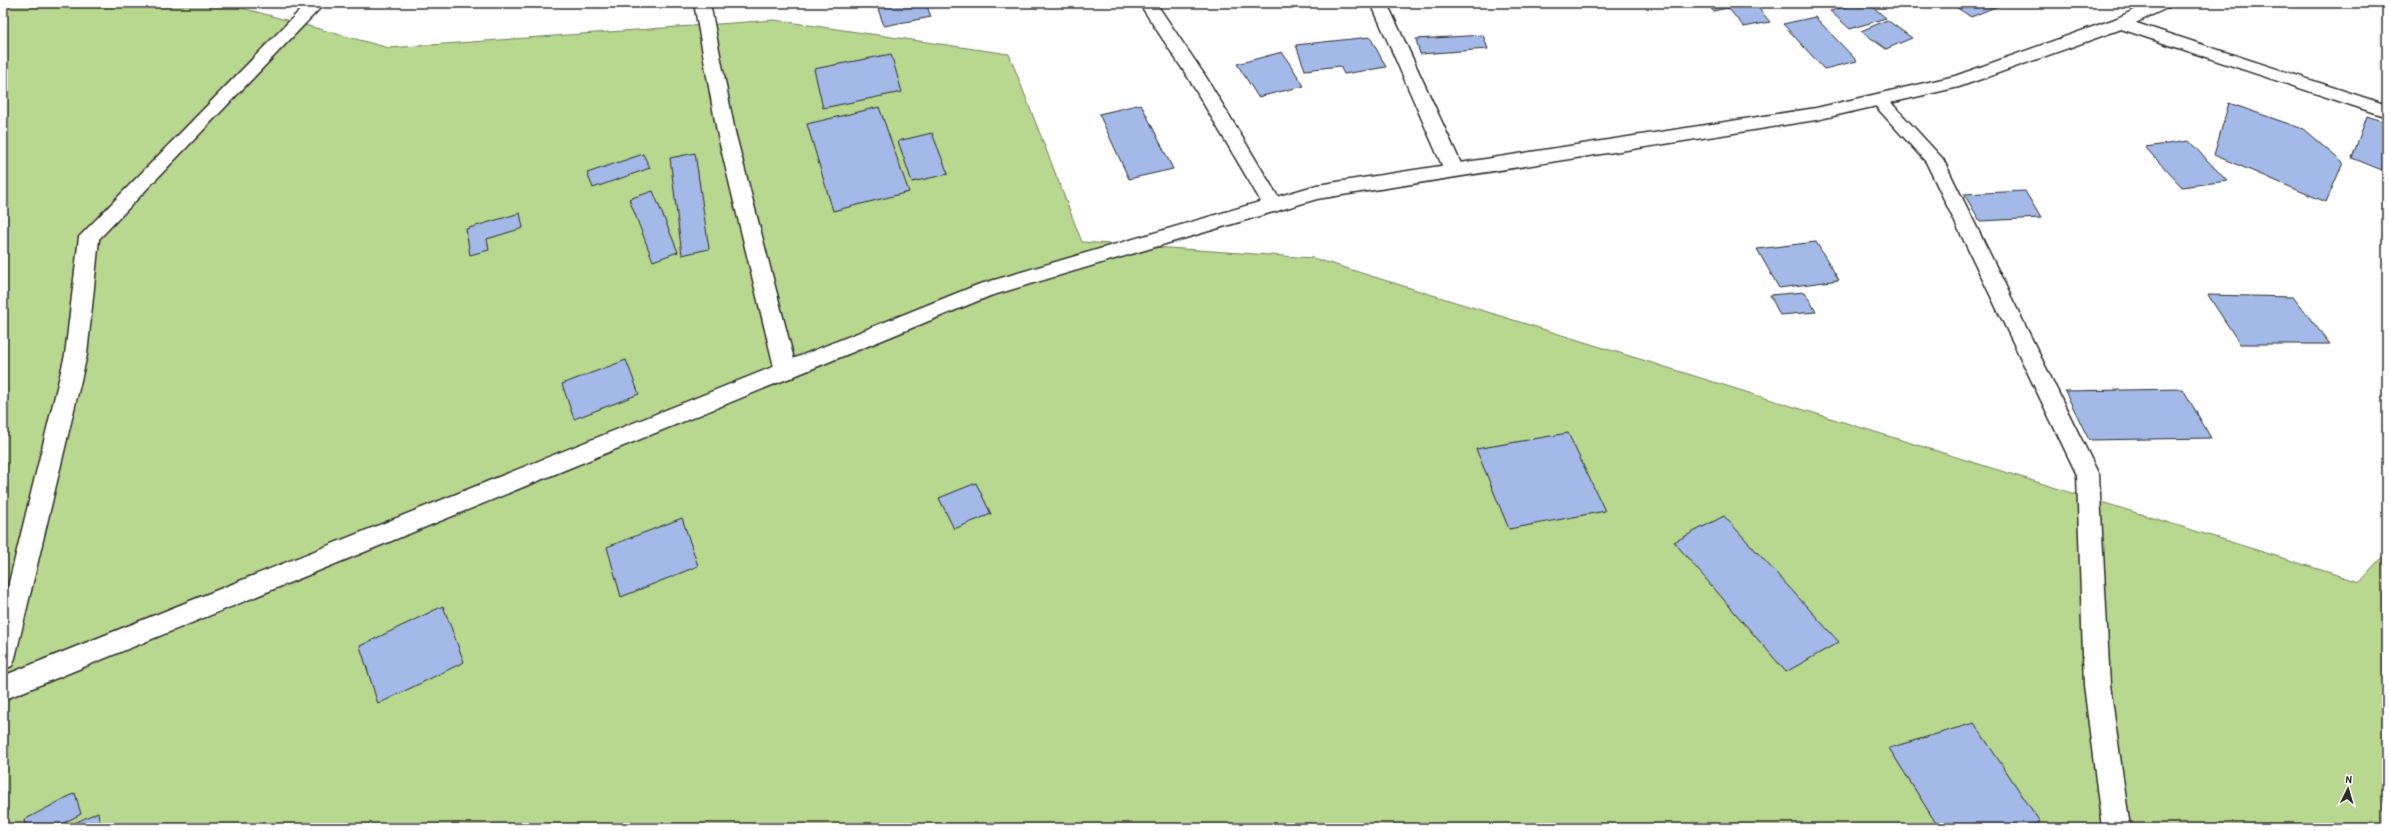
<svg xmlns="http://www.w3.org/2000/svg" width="2390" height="831" viewBox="0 0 2390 831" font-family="'Patrick Hand',sans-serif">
  <rect width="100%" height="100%" fill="#fff"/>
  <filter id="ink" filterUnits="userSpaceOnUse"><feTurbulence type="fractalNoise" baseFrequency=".025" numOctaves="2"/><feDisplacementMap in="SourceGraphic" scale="8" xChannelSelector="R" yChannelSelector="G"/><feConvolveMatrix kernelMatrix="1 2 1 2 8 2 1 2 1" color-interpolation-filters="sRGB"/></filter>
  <g filter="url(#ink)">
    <path fill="#b8d78f" stroke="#72815d" d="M3 3H224L389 48 774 20 1009 54 1082 242 1313 258 2360 582 2387 552V828H3Z"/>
    <path fill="#a3bae8" stroke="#2b2b2b" d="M876 3H926L931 17 884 26Z
      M1707 3H1754L1770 22 1744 27 1728 8 1713 11Z
      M1858 3H1868L1886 18 1850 29 1830 11Z
      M1950 3H2005L1971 17Z
      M1815 17 1857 61 1824 69 1783 24Z
      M1887 20 1912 38 1886 49 1861 31Z
      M1483 35 1488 49 1420 54 1416 39Z
      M1370 37 1386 67 1344 74 1340 66 1305 70 1296 45Z
      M1282 52 1304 86 1258 97 1237 64Z
      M891 54 902 92 823 108 814 69Z
      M2229 103 2303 129 2343 163 2326 202 2214 155Z
      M1141 104 1173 169 1129 179 1099 114Z
      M879 107 909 192 833 211 807 124Z
      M2367 116 2387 123V172L2352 158Z
      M932 133 948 174 912 182 898 141Z
      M2189 141 2227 181 2182 187 2145 147Z
      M695 153 709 249 682 255 670 158Z
      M643 154 650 168 593 188 587 173Z
      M653 191 678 252 653 261 629 199Z
      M2025 191 2041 218 1980 221 1964 194Z
      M520 213 523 228 487 239 489 250 470 255 466 229Z
      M1816 242 1839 280 1779 288 1757 249Z
      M1805 292 1816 312 1780 315 1770 295Z
      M2208 295 2293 297 2330 344H2240Z
      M626 360 639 394 574 419 562 384Z
      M2183 389 2211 438 2089 440 2065 391Z
      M1568 433 1605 511 1509 529 1476 449Z
      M976 483 991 514 954 529 939 498Z
      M1724 516 1839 642 1786 672 1674 542Z
      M682 518 698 566 621 597 607 547Z
      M443 606 464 662 378 704 360 646Z
      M1974 723 2040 822 2022 828H1939L1889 748Z
      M75 793 81 814 54 828H26L24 820Z
      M98 812 100 828H64Z"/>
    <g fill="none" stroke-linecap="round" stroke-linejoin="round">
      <g stroke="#2b2b2b" stroke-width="3">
        <path id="street" d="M307 3H325L99 239 87 355 15 658 12 666 3 669V607L65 355 79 237Z
          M694 3H710L735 132 797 371 794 377 786 379 778 377 775 371 717 132Z
          M1139 3H1156L1206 77 1283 205 1280 210 1273 212 1266 210 1189 79Z
          M1371 3H1387L1464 170 1461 175 1454 177 1447 175 1444 170Z
          M2121 18 2387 105V117L2115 27 2112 23 2115 19Z
          M1879 94 1885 96 1943 159 2099 475 2110 685 2130 828H2102L2084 685 2077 475 1926 162 1870 100 1873 96Z"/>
      </g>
      <g stroke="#2b2b2b" stroke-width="3">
        <path id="secondary" d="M2149 3H2171L2169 7 2127 27 1959 87 1816 120 1317 199 990 296 3 700V676L977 285 1317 185 1816 108 1955 76 2115 19Z"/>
      </g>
      <use href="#street" fill="#fff" fill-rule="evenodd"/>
      <use href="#secondary" fill="#fff" fill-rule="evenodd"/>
    </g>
  </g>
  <rect width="2390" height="831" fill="none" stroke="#fff" stroke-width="16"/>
  <rect x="8" y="8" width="2374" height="815" fill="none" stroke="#2b2b2b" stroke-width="1.5" filter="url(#ink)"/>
  <g transform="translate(2348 789) rotate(5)" stroke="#ffffff" stroke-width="3" paint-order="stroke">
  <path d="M0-3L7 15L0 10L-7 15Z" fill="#2b2b2b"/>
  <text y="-6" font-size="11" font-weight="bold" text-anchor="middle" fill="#2b2b2b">N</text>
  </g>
</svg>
